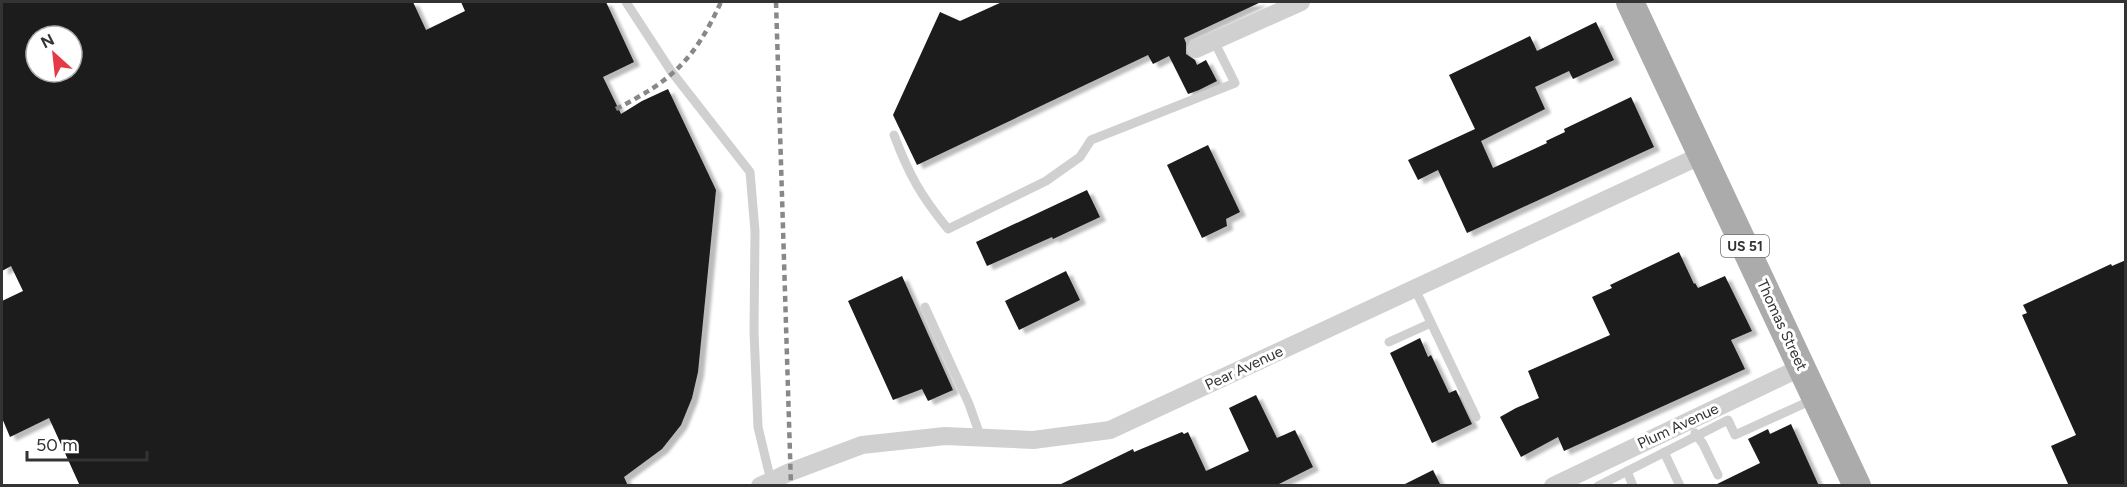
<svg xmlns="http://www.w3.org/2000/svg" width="2127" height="487" viewBox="0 0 2127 487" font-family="Figtree,sans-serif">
  <defs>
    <filter id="shadow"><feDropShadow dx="6" dy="4" stdDeviation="1.5" flood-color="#0004"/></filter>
  </defs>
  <rect width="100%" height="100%" fill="#fff"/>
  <path fill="#1a1a1a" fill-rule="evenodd" filter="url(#shadow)" d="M2 2H413L426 30 465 11 461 2H606L634 62 603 77 621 114 642 101 668 89 716 190 698 372 692 398 681 425 662 449 624 477 628 486H80L49 418 10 437 2 418V301L23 291 11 266 2 271ZM36 36H72V72H36Z
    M1002 2H1261L1184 38 1186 43V54L1195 60 1197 65 1206 60 1217 81 1199 90 1188 94 1169 56 1153 64 1148 55 917 165 893 115 940 12 960 21Z
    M1596 22 1614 60 1573 79 1569 71 1535 87 1545 109 1481 141 1493 168 1547 143 1546 141 1565 132 1564 129 1631 97 1654 147 1467 233 1438 170 1418 180 1408 160 1475 129 1449 75 1530 36 1537 51Z
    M1208 145 1240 212 1226 219 1227 226 1202 238 1167 165Z
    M1087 190 1100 217 1053 239 1052 237 987 266 976 242Z
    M1679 252 1694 284 1695 283 1698 288 1725 276 1752 331 1731 340 1745 369 1564 451 1558 437 1521 457 1500 417 1516 408 1539 398 1528 371 1610 335 1592 297 1612 288 1610 285Z
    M2126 260V486H2069L2051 446 2076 435 2022 315 2027 313 2023 305 2111 264 2112 266Z
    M1066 271 1080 300 1019 330 1005 301Z
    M902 276 953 390 928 401 922 389 893 400 848 301Z
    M1420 338 1428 357 1431 355 1449 393 1456 390 1472 424 1432 443 1390 353Z
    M1256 395 1277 438 1295 430 1313 467 1275 486H1057L1133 449 1134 452 1182 432 1184 434 1188 432 1206 471 1249 451 1229 408Z
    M1791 424 1819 486H1713L1760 463 1748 439 1768 429 1770 434Z
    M1433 470 1441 486H1401Z"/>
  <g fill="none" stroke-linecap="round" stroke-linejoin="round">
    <path stroke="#d0d0d0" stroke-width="9" d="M626 2 671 71 750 172 755 231 754 332 758 427 771 481
      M894 135C909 175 921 196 948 229L1046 181 1080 157 1091 140 1235 83 1214 41
      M1415 289 1476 417
      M925 307 969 404 981 438
      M1389 342 1431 323
      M1695 433 1703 444 1718 475
      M1664 452 1680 486
      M1627 471 1633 486
      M1598 486 1728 420 1735 435 1812 400"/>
    <path stroke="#d0d0d0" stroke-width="18" d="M1196 49 1301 2
      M760 486 790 472 862 445 945 436 1033 440 1110 430 1702 155
      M1553 486 1802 367"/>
    <path stroke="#ababab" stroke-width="28" d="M1630 2 1857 486"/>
    <path stroke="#888" stroke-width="4.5" stroke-dasharray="6 4.5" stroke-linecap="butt" d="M776 2 791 486
      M616 109C673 80 694 60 721 2"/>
  </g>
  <g text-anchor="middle" stroke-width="6" stroke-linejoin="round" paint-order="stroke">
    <rect fill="#fff" stroke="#707070" stroke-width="1.5" x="1721" y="235" width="48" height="22" rx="4.5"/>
    <g font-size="14" font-weight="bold" fill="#333">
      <text x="1745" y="251">US 51</text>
    </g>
    <g font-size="15" fill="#333" stroke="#fff">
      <text transform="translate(1782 325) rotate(65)" y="5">Thomas Street</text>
      <text transform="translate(1244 368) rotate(-25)" y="5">Pear Avenue</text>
      <text transform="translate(1678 426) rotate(-25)" y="5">Plum Avenue</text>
    </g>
  </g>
  <rect width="2127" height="487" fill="none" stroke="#333333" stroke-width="6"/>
  <g transform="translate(54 54) rotate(333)"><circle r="28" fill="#ffffff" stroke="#adadad" stroke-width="1.5"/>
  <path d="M0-4.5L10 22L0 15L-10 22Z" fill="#e63946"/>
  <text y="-9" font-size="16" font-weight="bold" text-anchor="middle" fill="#333333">N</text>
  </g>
  <path d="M27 451v9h120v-9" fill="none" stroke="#333333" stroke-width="3"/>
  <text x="36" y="451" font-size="18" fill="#333333" stroke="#ffffff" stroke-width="4.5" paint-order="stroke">50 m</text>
</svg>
